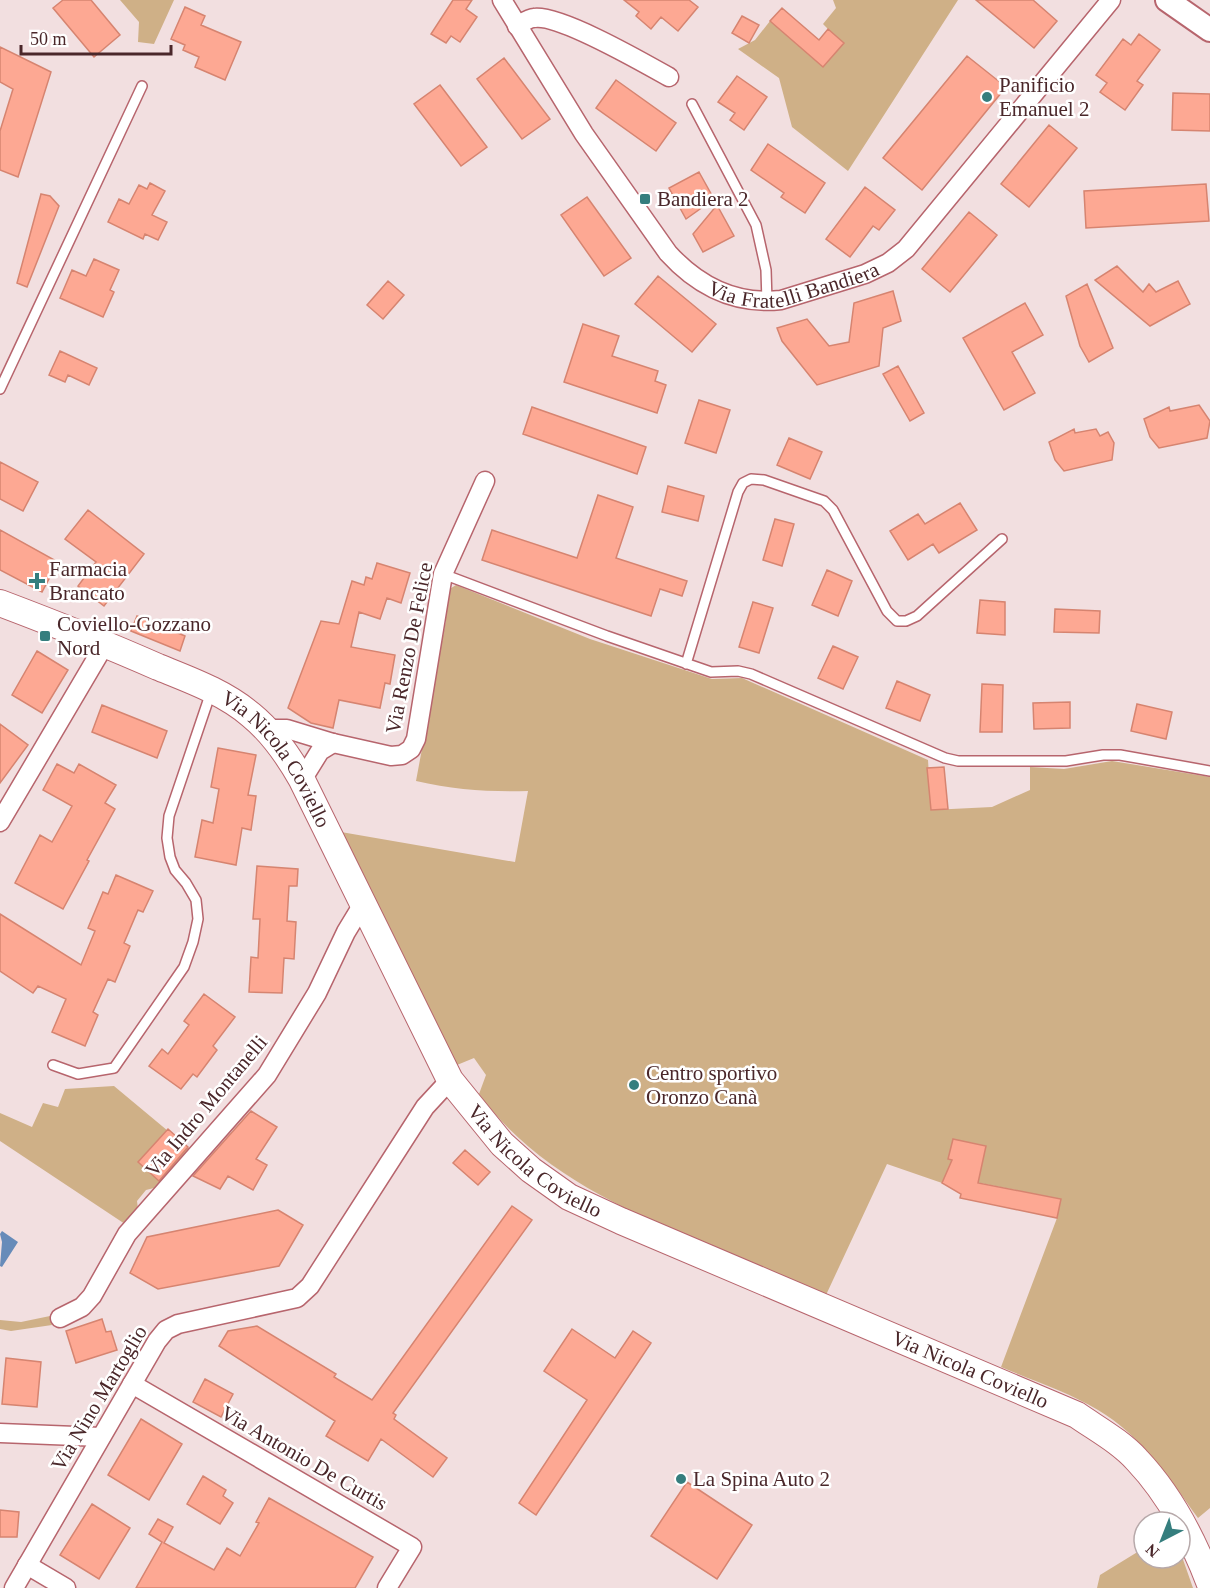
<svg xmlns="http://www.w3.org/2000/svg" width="1210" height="1588" viewBox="0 0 1210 1588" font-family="'Times New Roman',serif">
  <rect width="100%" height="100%" fill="#f2dfe0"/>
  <path fill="#cfb087" d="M120 0H174L154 44 138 42 139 22Z
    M833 0H958L848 171 792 127 779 78 738 49 755 40 770 21 823 67 828 29 823 24 836 8Z
    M456 585 590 639 712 679 742 678 928 760 931 810 992 807 1030 790V767L1064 769 1112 761 1210 777V1508L1198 1518C1170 1479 1141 1435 1098 1410 1068 1392 1033 1381 1001 1367L1057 1218 1060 1199 945 1176 942 1183 887 1164 826 1295C786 1278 745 1261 704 1244 620 1208 534 1169 479 1094L486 1075 474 1058 457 1065 341 832 515 862 528 791C490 792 454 790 416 781L446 620 445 606 448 590Z
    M114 1086 192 1151 158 1187 146 1190 137 1201 138 1209 125 1224 0 1141V1113L32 1127 43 1103 58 1107 65 1089Z
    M50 1316 52 1325 11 1331 0 1329V1320L21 1322Z
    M1144 1548V1558H1180V1551L1193 1588H1097L1100 1575Z"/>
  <path fill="#678bb9" d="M2 1231 18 1242 2 1267 0 1266 2 1242 0 1234Z"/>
  <path fill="#fda893" stroke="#d68470" stroke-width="1.5" d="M63 0H91L120 35 94 57 53 8Z
    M453 0H472L466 9 477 17 460 42 451 36 446 43 431 34Z
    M624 0H689L698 7 678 31 661 17 651 29 636 16 639 12Z
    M976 0H1033L1057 21 1034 48Z
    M185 7 205 16 201 25 241 42 225 80 195 67 199 57 183 50 185 45 171 39Z
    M782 8 819 40 828 29 844 43 823 67 770 21Z
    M742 16 759 25 749 43 732 33Z
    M1139 34 1160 50 1137 81 1143 85 1125 110 1100 92 1107 83 1096 75 1123 39 1131 45Z
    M0 47 51 72 18 177 0 170V131L13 89 0 82Z
    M967 56 1006 87 922 190 883 158Z
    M504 58 550 119 522 139 477 79Z
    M737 76 767 97 744 130 730 120 735 113 718 102Z
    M616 80 676 123 656 151 596 108Z
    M440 85 487 147 461 166 414 104Z
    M1173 93 1210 94V131L1172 130Z
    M1049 125 1077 148 1029 207 1001 184Z
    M768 144 825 183 805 213 781 197 784 193 751 170Z
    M699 172 714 199 686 219 669 188Z
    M150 183 165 191 152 215 167 222 158 240 145 234 143 239 108 222 119 199 129 204 139 185 147 189Z
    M1206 184 1209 221 1086 228 1084 191Z
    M865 187 895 210 879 230 873 226 850 257 826 239Z
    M41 194 50 196 59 206 27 287 17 283Z
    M587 197 631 258 604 276 561 215Z
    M717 205 734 236 703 252 693 234Z
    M969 212 997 235 950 292 922 269Z
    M94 259 119 270 110 290 114 292 103 317 60 298 72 270 86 276Z
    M1117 266 1143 292 1149 284 1156 292 1178 281 1190 304 1150 326 1095 280Z
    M658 276 716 324 692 352 635 304Z
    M388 281 404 295 383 319 367 305Z
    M1087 284 1113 348 1089 362 1080 346 1066 296Z
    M893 291 901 321 883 328 879 366 817 385 782 341 777 328 807 319 829 346 849 342 854 303Z
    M1025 303 1043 335 1012 352 1035 393 1004 410 963 338Z
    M583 324 619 336 612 356 658 371 655 381 666 385 657 413 564 382Z
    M60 351 97 368 89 385 68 375 65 382 49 375Z
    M898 366 924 413 910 421 883 374Z
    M699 400 730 410 716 453 685 443Z
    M1199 405 1210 421 1207 438 1159 448 1150 437 1144 419 1169 407 1170 411Z
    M532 407 646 447 637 474 523 434Z
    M1074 429 1075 433 1096 429 1100 436 1108 432 1114 443 1112 460 1064 471 1055 460 1049 442Z
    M789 438 822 452 810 479 777 465Z
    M0 462 38 482 23 511 0 499Z
    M668 486 704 496 698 521 662 512Z
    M598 495 633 507 616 558 687 581 682 596 660 589 651 616 482 560 492 530 577 558Z
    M960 503 977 530 939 553 933 544 908 560 890 531 918 514 925 524Z
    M88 510 144 554 104 606 78 586 96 562 65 539Z
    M775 519 794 524 782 566 763 560Z
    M0 530 58 562 42 592 0 570Z
    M377 563 410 573 401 603 387 598 380 619 359 612 351 647 395 655 390 684 385 683 380 708 339 700 333 728 311 723 288 708 321 621 339 624 352 581 364 585 366 577 372 579Z
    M827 570 852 581 838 616 812 605Z
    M980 600 1005 602V635L977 633Z
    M753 602 773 608 759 653 739 647Z
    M1055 609 1100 611 1099 633 1054 632Z
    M137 616 185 636 180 651 131 631Z
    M833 646 858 657 843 689 818 678Z
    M37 651 68 670 42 713 12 695Z
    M897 681 930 695 920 721 886 708Z
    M982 684 1003 685 1002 732H980Z
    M1070 702V728L1034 729 1033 703Z
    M1137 704 1172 712 1166 739 1131 731Z
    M102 705 167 731 157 758 92 732Z
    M0 724 28 745 0 783Z
    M218 748 256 755 248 795 256 796 251 830 242 828 236 865 195 857 202 820 213 823 219 789 211 787Z
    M57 764 74 773 79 764 116 785 105 803 115 809 87 860 89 861 63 909 15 883 40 835 52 842 72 806 43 790Z
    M944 767 948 809 931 810 927 768Z
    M257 866 298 869 297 886H289L287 921 296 922 294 959 284 958 282 993 249 992 251 957 258 958 260 919H253Z
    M116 875 153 891 143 912 138 910 124 943 130 946 115 982 108 979 93 1012 98 1015 85 1046 52 1032 66 999 38 986 33 993 0 971V914L81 965 95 931 88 928 103 892 108 894Z
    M204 994 235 1017 213 1046 217 1050 197 1077 193 1074 181 1089 149 1066 162 1049 168 1054 189 1025 184 1021Z
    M251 1111 277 1127 256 1159 267 1165 253 1190 228 1176 220 1189 193 1176Z
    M168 1129 188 1147 159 1181 138 1162Z
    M953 1139 986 1146 978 1183 1061 1199 1057 1218 960 1198 961 1194 942 1183 952 1160 948 1159Z
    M465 1150 490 1172 478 1185 453 1163Z
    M512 1206 532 1220 393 1413 396 1415 394 1419 447 1458 433 1477 381 1439 368 1461 326 1436 335 1421 219 1346 228 1331 257 1326 336 1374 334 1377 372 1400Z
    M278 1210 303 1225 279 1266 158 1289 130 1273 147 1237Z
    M102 1319 106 1332 111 1331 117 1350 76 1363 66 1331Z
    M572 1329 615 1358 633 1331 651 1343 536 1515 519 1503 587 1400 544 1371Z
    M6 1358 41 1362 37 1407 2 1404Z
    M205 1379 233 1394 221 1417 193 1402Z
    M141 1419 182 1444 149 1500 108 1475Z
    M203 1476 226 1490 223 1496 233 1503 220 1524 187 1504Z
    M687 1482 752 1525 717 1579 651 1536Z
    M269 1498 373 1557 355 1588H136L162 1542 149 1534 158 1519 173 1527 164 1543 214 1570 227 1548 240 1556 259 1523 256 1522Z
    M92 1504 130 1528 99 1579 60 1555Z
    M0 1510 19 1512 17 1537H0Z"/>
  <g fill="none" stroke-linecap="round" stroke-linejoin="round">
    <g stroke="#b7656d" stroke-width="12">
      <path id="service" d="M692 104 756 225 766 270 767 302
        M0 389 142 86
        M443 574 607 636 711 672 738 671 751 674 945 758 958 761H1066L1103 755H1120L1210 771
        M686 664 738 492 743 483 751 479 764 480 824 501 833 510 887 611 897 621H906L917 616 1002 539
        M53 1065 78 1074 114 1068 184 967 193 942 198 919 196 900 186 883 175 870 170 857 167 838 169 816 211 692"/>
    </g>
    <g stroke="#b7656d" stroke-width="21">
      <g id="minor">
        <path id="s1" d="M502 0 584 134 668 253C698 286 735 305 781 300L865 274 888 263 906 249 1111 0"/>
        <path d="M517 26C522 23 529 18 534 18 559 14 644 63 669 77"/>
        <path d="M267 729H287L333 743 391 756 402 755 411 749 416 739 443 574 485 481"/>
        <path d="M302 780 320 751 333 743"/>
        <path d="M0 822 105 644"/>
        <path d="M60 1318 82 1307 92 1296 127 1234 267 1075 317 993 346 932 363 904"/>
        <path d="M132 1384 412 1547 387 1588"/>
        <path d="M0 1433 101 1437"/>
        <path d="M27 1565 66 1588"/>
        <path d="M14 1588 157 1341 166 1330 178 1324 297 1298 310 1286 425 1107 450 1080"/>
      </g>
    </g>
    <g stroke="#b7656d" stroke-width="26">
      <path id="tertiary" d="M1167 0 1210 30"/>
    </g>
    <g stroke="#b7656d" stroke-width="28">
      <g id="secondary">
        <path id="s2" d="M0 603C53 623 106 644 158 667 190 680 224 692 251 715 273 733 288 755 302 780L450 1080 502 1144 531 1170 569 1197 621 1221 1077 1415C1097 1429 1121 1442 1137 1460 1171 1496 1193 1539 1210 1584"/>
      </g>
    </g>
    <use href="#service" stroke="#fff" stroke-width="9"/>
    <use href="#minor" stroke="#fff" stroke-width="18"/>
    <use href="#tertiary" stroke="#fff" stroke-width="22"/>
    <use href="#secondary" stroke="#fff" stroke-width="26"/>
  </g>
  <g fill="#357e7e" stroke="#fff" stroke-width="2">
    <circle cx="987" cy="97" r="6"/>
    <rect x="639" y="193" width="12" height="12" rx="3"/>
    <path d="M34 572h6v6h6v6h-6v6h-6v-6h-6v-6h6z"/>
    <rect x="39" y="630" width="12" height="12" rx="3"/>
    <circle cx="634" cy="1085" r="6"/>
    <circle cx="681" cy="1479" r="6"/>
  </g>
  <g text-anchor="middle" stroke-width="5" stroke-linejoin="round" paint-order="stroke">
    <g font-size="21" fill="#4a272a" stroke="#fff" text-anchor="start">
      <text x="999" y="92">Panificio<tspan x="999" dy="24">Emanuel 2</tspan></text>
      <text x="657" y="206">Bandiera 2</text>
      <text x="49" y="576">Farmacia<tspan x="49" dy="24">Brancato</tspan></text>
      <text x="57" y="631">Coviello-Gozzano<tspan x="57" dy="24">Nord</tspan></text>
      <text x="646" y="1080">Centro sportivo<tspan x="646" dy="24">Oronzo Canà</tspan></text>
      <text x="693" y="1486">La Spina Auto 2</text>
    </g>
    <g font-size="21" fill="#4a272a" stroke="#fff">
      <text dy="7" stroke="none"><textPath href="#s1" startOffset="444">Via Fratelli Bandiera</textPath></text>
      <text transform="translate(409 648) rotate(-79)" y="7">Via Renzo De Felice</text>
      <text dy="7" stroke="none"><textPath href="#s2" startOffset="326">Via Nicola Coviello</textPath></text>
      <text transform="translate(206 1106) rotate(-50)" y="7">Via Indro Montanelli</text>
      <text dy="7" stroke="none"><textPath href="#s2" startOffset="812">Via Nicola Coviello</textPath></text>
      <text dy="7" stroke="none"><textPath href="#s2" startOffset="1298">Via Nicola Coviello</textPath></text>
      <text transform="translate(99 1398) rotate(-59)" y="7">Via Nino Martoglio</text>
      <text transform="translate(304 1458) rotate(30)" y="7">Via Antonio De Curtis</text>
    </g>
  </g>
  <g transform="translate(1162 1540) rotate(222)"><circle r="28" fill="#ffffff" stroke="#b7a9aa" stroke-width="1.5"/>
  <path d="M0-4.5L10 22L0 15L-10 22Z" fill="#357e7e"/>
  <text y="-9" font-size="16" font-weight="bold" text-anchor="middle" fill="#4a272a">N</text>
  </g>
  <path d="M21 45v9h150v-9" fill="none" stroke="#4a272a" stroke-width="3"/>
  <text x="30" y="45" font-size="18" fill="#4a272a" stroke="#ffffff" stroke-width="4.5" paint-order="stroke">50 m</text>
</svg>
